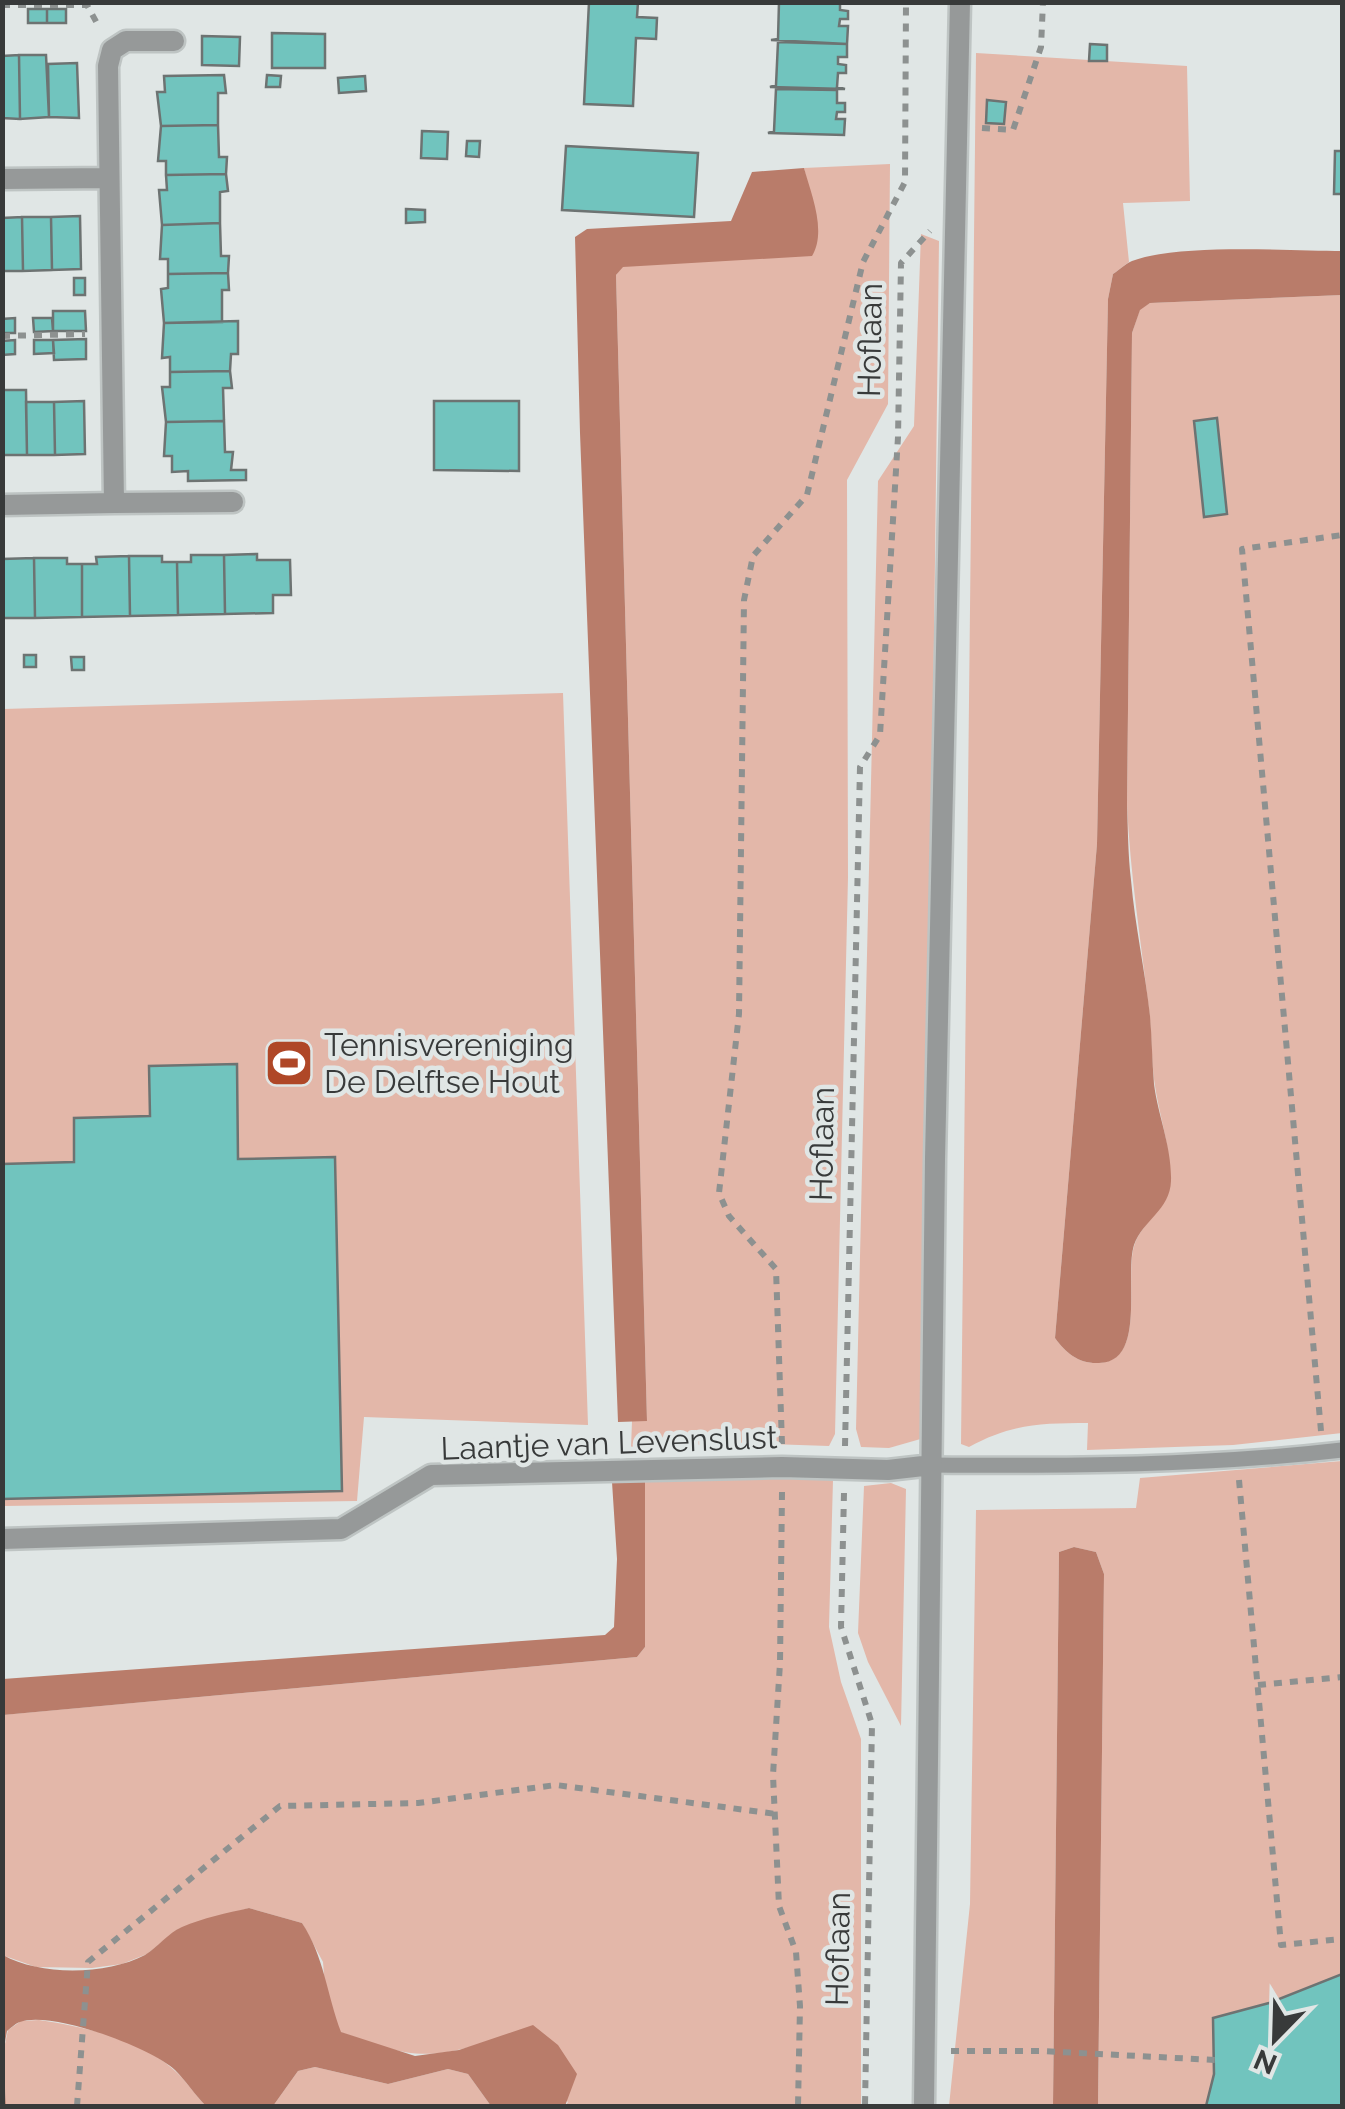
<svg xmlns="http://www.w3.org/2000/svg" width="1345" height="2109" viewBox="0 0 1345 2109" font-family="Raleway,sans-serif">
  <rect width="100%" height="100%" fill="#e0e6e5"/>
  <path fill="#e3b7a9" d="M976 53 1187 66 1190 201 1123 203 1129 262 1113 274 1108 299 1097 844 1055 1338C1066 1353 1079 1364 1099 1363 1148 1361 1123 1275 1135 1243 1144 1220 1170 1207 1170 1177 1170 1143 1158 1112 1154 1079 1151 1056 1152 1033 1149 1010 1141 941 1130 874 1127 804L1132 333 1140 309 1150 303 1342 295V1433L1233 1445 1087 1450 1088 1423C1040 1423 1011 1424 969 1447L961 1444Z
    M890 164 888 404 847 480 848 877 835 1434 829 1446 735 1443 631 1448 632 1421H647L616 275 622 267 818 231 804 168Z
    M921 234 939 241 924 1438 889 1448 861 1447 856 1429 878 481 914 426Z
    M563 693 588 1425 364 1417 357 1501 3 1506V709Z
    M1342 1461V2106H1098L1104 1574 1096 1552 1074 1547 1059 1552 1053 2106H949L970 1904 976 1510 1136 1508 1140 1478Z
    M826 1466 833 1480 829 1627 841 1682 861 1739V2106H565L568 2102 476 2045C419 2063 394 2051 340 2032L325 1987 323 1962 302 1923 249 1908 178 1929 147 1954 122 1964 92 1968 36 1967 2 1955V1715L637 1657 645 1647V1482L684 1471Z
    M891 1483 906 1489 901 1726 868 1662 858 1633 864 1486Z
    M39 2020C84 2027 139 2038 174 2070 186 2080 195 2095 206 2106H6L3 2053 8 2030 21 2021Z
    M315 2067 388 2084 448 2069 468 2074 491 2106H273L298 2071Z"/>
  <path fill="#b97c6a" d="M804 168C811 194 827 231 812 256L623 267 616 275 647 1421 618 1422 580 433 575 237 587 229 731 221 752 172Z
    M1342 251V295L1150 303 1140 310 1132 333 1127 804C1128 830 1128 855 1131 880 1135 926 1145 970 1150 1016 1152 1038 1152 1061 1154 1084 1158 1116 1172 1147 1171 1181 1170 1210 1143 1220 1134 1245 1124 1277 1147 1362 1099 1363 1079 1364 1066 1353 1055 1338L1097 844 1108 299 1113 274C1119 270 1125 264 1132 261 1179 243 1289 251 1342 251Z
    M612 1482H645V1647L637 1657 3 1715V1679L605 1635 614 1627 617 1559Z
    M1074 1547 1096 1552 1104 1574 1098 2106H1053L1059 1552Z
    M249 1908 302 1923C324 1956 327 1995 341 2032L415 2056 459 2050 533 2025 558 2045 577 2074 565 2106H491L468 2074 448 2069 388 2084 315 2067 298 2071 273 2106H206C195 2095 186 2081 175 2070 152 2048 51 2010 20 2022 16 2023 12 2027 7 2031L3 2053 6 2106H3V1955C40 1976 107 1975 145 1955 158 1947 168 1933 182 1927 203 1918 227 1913 249 1908Z"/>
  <path fill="#71c4be" stroke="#6d7372" stroke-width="2.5" d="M589 2H638L637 17 657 18 656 39 636 38 633 106 584 104Z
    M779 2H840V10L848 11V19H840L839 26H848L847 44 771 40 778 39Z
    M28 9H47V23H28Z
    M47 9H66V23H47Z
    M272 33 325 34V68H272Z
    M202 36 240 37 239 66 202 65Z
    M778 42 847 44V57H838V64L846 65V73H838L837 87 845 89 770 87 776 85Z
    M1090 44 1107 45V61H1089Z
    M19 55 20 119 2 118V56Z
    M19 55H46L49 117 20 119Z
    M77 63 79 118 49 117 48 64Z
    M224 75 226 93H218V125L161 126 157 92H165L164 76Z
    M267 75 281 76 280 87H266Z
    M365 76 366 91 339 93 338 78Z
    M776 89 837 90V103H845V112H837L836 119H845L844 135 768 133 774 131Z
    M987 100 1006 102 1004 124 986 123Z
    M218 125 219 157H227L226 174 166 175V161H158L161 126Z
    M422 131 448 132 447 159 421 158Z
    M467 141H480L479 157 466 156Z
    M566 146 698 153 694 217 562 210Z
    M1335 151H1342V194H1334Z
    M226 174 228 191 220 192V223L162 225 159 190H167L166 175Z
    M406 209 425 210V222L406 223Z
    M80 216 81 269 52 270 51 217Z
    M22 217H51L52 270 23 271Z
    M22 217 23 271H2V218Z
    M220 223 221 256H229L228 273 168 274V259H160L162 225Z
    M228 273 229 290H222V322L164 323 161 289 168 288V274Z
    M74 278H85V295H74Z
    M53 311H85L86 331H53Z
    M15 318V333H2V319Z
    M33 318H52L53 331 34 332Z
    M238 321V354H231L230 371 170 372V357L162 358 164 323Z
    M86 339V359L54 360 53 340Z
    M15 340V354L2 355V341Z
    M34 340H53L54 353 34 354Z
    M230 371 232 388H223L224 421 166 422 162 387H170V372Z
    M2 390H26L27 455H2Z
    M84 401 85 454 55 455 54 402Z
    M434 401H519V471L434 470Z
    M26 402H54L55 455H27Z
    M1217 418 1227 514 1204 517 1194 421Z
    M224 421 225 452H233L231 470H246V480L188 481V471L172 472V456H164L166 422Z
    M257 554V560H290L291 595H273V613L225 614 224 555Z
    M191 555H224L225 614 178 615 177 562H191Z
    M129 556 130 616 82 617V564H97L96 557Z
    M129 556H162V562H177L178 615 130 616Z
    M34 558H67V564H82V617L35 618Z
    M34 558 35 618H2V559Z
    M24 655H36V667H24Z
    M71 657H84V670H72Z
    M237 1064 238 1159 335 1157 342 1491 2 1499V1164L74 1162V1118L150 1116 149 1066Z
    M1342 1974V2106H1206L1214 2074 1213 2018 1269 2003Z"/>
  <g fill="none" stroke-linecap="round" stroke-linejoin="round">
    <g stroke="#bec4c3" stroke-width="20">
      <path id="lane" d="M932 1465C1070 1466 1205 1466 1342 1450"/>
    </g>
    <g stroke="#bec4c3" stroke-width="25">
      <path id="street" d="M2 179 109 178
        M114 503 233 502
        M2 505 114 503 108 66 112 50 126 41H174
        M2 1539 341 1529 431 1475 782 1467 888 1470 932 1465
        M924 2106 935 1159 960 2"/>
    </g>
    <path stroke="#8d9190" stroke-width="6" stroke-dasharray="8 8" stroke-linecap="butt" d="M2 5H87L99 27
      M982 128 1013 130 1041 47 1043 2
      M2 336 85 334
      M1321 1431 1242 549 1342 535
      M782 1444 776 1269 729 1216 719 1193 739 1014 744 600 753 556 807 495 863 262 905 182 906 2
      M845 1446 860 767 880 735 898 437 901 263 930 231
      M1239 1480 1281 1945 1342 1939
      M782 1492 780 1663 773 1775 779 1906 796 1952 800 2006 798 2106
      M844 1493 841 1627 872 1724 865 2106
      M1258 1685 1342 1677
      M951 2051H1041L1215 2060
      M77 2106 88 1962 280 1806 418 1803 556 1785 776 1814"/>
    <use href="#lane" stroke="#969999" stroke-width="15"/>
    <use href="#street" stroke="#969999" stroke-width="20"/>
  </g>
  <defs>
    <g id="stadium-square" transform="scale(2.5)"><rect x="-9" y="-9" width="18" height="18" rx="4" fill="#af4727" stroke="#e0e6e5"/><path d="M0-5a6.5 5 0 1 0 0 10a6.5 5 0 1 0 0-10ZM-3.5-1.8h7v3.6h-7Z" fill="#fff"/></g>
  </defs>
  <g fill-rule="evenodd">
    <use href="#stadium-square" x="289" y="1063"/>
  </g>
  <g text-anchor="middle" stroke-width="9" stroke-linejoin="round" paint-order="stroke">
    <g font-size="32" fill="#383a3a" stroke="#e0e6e5">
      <text transform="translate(870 340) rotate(-89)" y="11">Hoflaan</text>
      <text transform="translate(822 1144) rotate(-89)" y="11">Hoflaan</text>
      <text transform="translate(609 1443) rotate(-2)" y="11">Laantje van Levenslust</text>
      <text transform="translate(838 1949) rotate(-89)" y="11">Hoflaan</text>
    </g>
    <g font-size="32" fill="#383a3a" stroke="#e0e6e5" text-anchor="start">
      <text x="324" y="1056">Tennisvereniging<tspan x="324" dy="37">De Delftse Hout</tspan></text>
    </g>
  </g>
  <rect width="1345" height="2109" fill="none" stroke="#383a3a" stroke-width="10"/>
  <g transform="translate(1275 2039) rotate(203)" stroke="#e0e6e5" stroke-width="8" paint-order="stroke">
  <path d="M0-8L18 38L0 25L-18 38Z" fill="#383a3a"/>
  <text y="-15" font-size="28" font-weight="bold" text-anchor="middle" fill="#383a3a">N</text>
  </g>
</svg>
